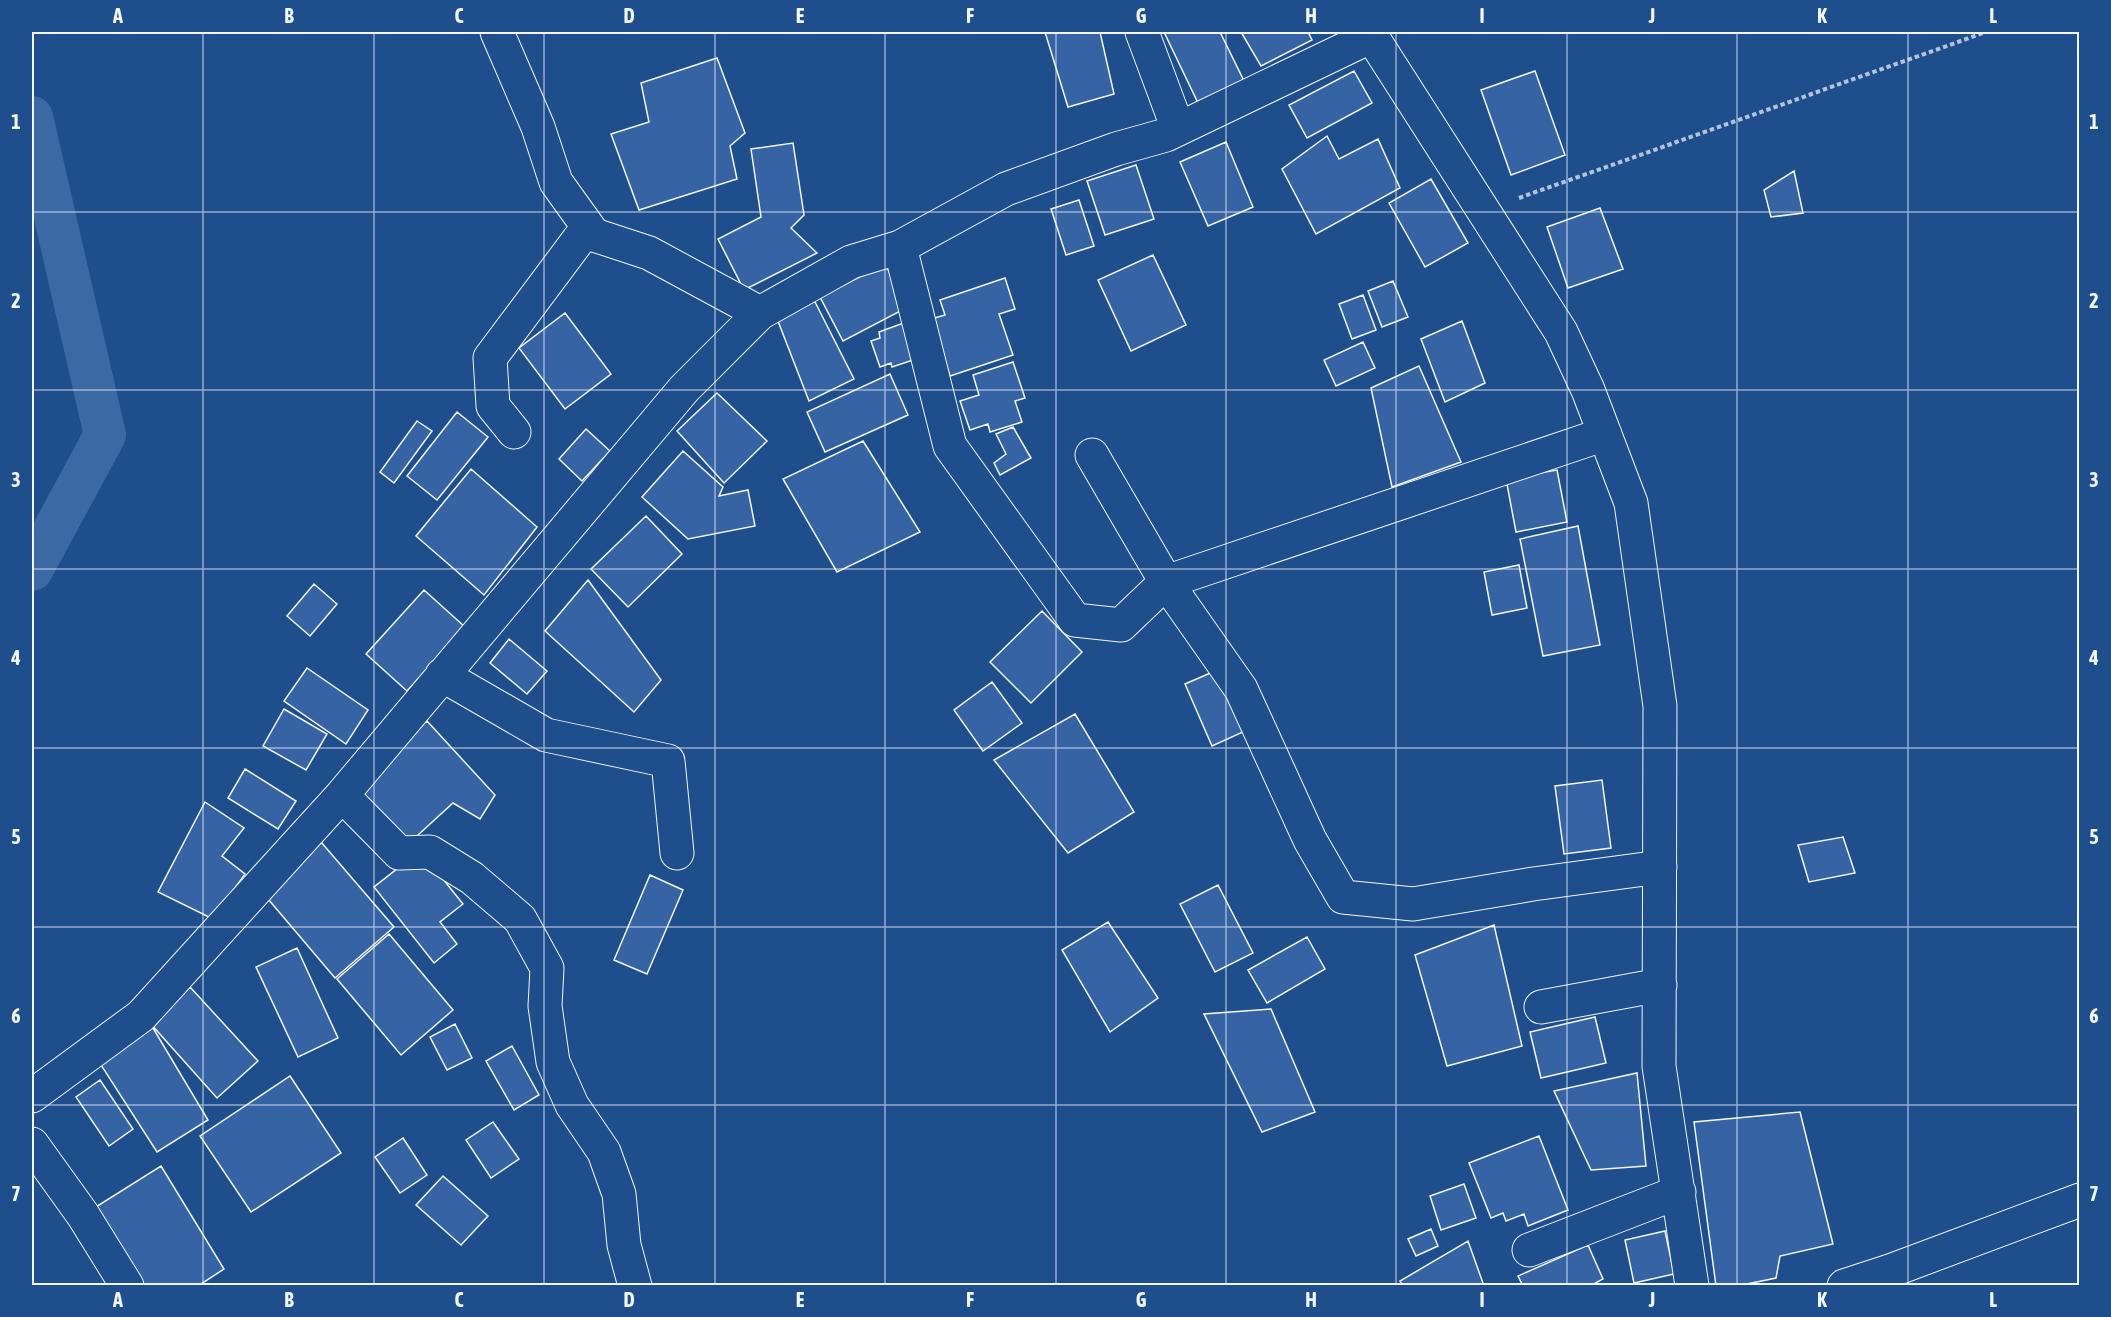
<svg xmlns="http://www.w3.org/2000/svg" width="2111" height="1317" viewBox="0 0 2111 1317" font-family="'Asap Condensed',sans-serif">
  <rect width="100%" height="100%" fill="#1f4e8c"/>
  <g fill="none" stroke-linecap="round" stroke-linejoin="round">
    <path stroke="#3b69a3" stroke-width="42" d="M32 117 105 435 32 570"/>
  </g>
  <path fill="#3563a3" stroke="#f2f6ff" stroke-width="1.5" d="M1045 32H1100L1114 94 1068 107Z
    M1164 32H1220L1245 83 1199 105Z
    M1241 32H1308L1312 40 1261 66Z
    M717 58 745 133 730 146 737 179 639 210 611 134 649 122 641 83Z
    M1354 71 1372 103 1307 138 1289 105Z
    M1535 71 1565 155 1511 175 1481 90Z
    M1327 136 1339 159 1378 139 1400 188 1316 234 1282 169Z
    M1226 142 1253 207 1208 226 1180 162Z
    M793 143 804 215 791 228 817 253 744 290 718 239 761 217 751 149Z
    M1136 165 1154 219 1105 235 1087 181Z
    M1794 171 1803 213 1771 217 1764 190Z
    M1431 179 1468 243 1425 267 1389 203Z
    M1079 200 1094 246 1066 255 1051 209Z
    M1600 208 1623 269 1568 288 1547 227Z
    M1153 255 1186 325 1131 351 1098 280Z
    M885 264 908 307 843 341 820 297Z
    M1005 278 1015 309 999 314 1013 355 950 376 931 319 945 315 940 300Z
    M1393 281 1408 317 1382 327 1368 291Z
    M1363 295 1376 330 1352 339 1339 304Z
    M812 296 854 379 809 401 776 316Z
    M565 313 611 374 565 409 519 348Z
    M909 321 922 357 892 367 891 363 880 367 871 341 880 338 879 332Z
    M1462 321 1485 383 1445 402 1421 339Z
    M1363 342 1375 368 1336 386 1324 360Z
    M1013 362 1025 398 1015 401 1022 422 990 432 988 424 970 430 960 401 979 395 973 375Z
    M1419 366 1461 462 1392 487 1371 388Z
    M890 374 908 415 825 452 807 412Z
    M717 393 767 441 724 483 677 431Z
    M457 412 488 437 437 500 407 476Z
    M417 421 432 431 394 483 380 472Z
    M1013 427 1031 458 1000 475 994 463 1006 454 996 434Z
    M586 429 610 451 582 481 559 459Z
    M863 441 920 532 837 572 783 479Z
    M683 451 723 487 719 496 748 490 755 526 688 539 642 497Z
    M471 469 537 527 484 595 416 536Z
    M1557 470 1567 522 1516 532 1506 479Z
    M646 516 682 554 628 607 591 569Z
    M1578 526 1600 645 1543 656 1520 539Z
    M1519 565 1527 608 1492 615 1484 572Z
    M588 580 661 680 634 712 545 631Z
    M314 584 337 604 310 636 287 616Z
    M424 590 465 627 407 691 366 654Z
    M1042 611 1082 652 1031 703 990 662Z
    M509 639 547 671 527 694 490 663Z
    M307 668 368 710 346 744 284 701Z
    M1215 671 1243 732 1212 746 1185 684Z
    M992 682 1022 723 983 751 954 710Z
    M284 709 327 734 306 770 263 746Z
    M1075 714 1134 812 1068 853 994 760Z
    M427 721 495 795 480 819 453 803 406 846 353 788Z
    M245 769 296 801 278 829 228 798Z
    M1602 780 1611 848 1564 854 1555 786Z
    M205 802 244 828 222 856 245 874 213 919 158 892Z
    M1843 837 1855 873 1809 882 1798 845Z
    M321 842 394 927 335 978 263 893Z
    M426 858 463 904 440 922 457 944 434 963 374 887 397 869Z
    M650 875 683 890 647 974 614 960Z
    M1218 885 1253 953 1215 972 1180 904Z
    M1108 922 1158 998 1110 1032 1062 950Z
    M1494 925 1522 1046 1447 1066 1415 955Z
    M389 934 453 1010 401 1055 337 979Z
    M1307 937 1325 969 1267 1003 1248 970Z
    M297 948 338 1038 298 1057 256 967Z
    M190 987 258 1061 217 1098 150 1023Z
    M1271 1009 1315 1112 1262 1132 1204 1014Z
    M1595 1017 1606 1063 1541 1078 1530 1032Z
    M150 1023 208 1120 157 1152 101 1065Z
    M455 1024 472 1058 447 1070 430 1037Z
    M512 1046 539 1095 514 1110 486 1061Z
    M1637 1073 1646 1166 1591 1170 1554 1091Z
    M290 1076 341 1153 251 1212 200 1136Z
    M100 1080 133 1129 109 1146 76 1097Z
    M1800 1112 1833 1244 1780 1256 1776 1278 1737 1286H1716L1694 1122Z
    M493 1122 519 1159 491 1178 466 1140Z
    M1539 1136 1568 1210 1528 1226 1524 1214 1506 1221 1503 1213 1491 1218 1469 1163Z
    M403 1138 427 1175 400 1193 375 1157Z
    M161 1166 224 1269 198 1286H127L83 1215Z
    M443 1176 488 1216 461 1245 416 1205Z
    M1464 1184 1476 1218 1441 1230 1430 1196Z
    M1431 1229 1438 1246 1416 1256 1408 1239Z
    M1665 1231 1674 1274 1634 1283 1625 1240Z
    M1468 1241 1484 1286H1403L1400 1281Z
    M1588 1245 1603 1279 1590 1286H1523L1518 1276Z"/>
  <g fill="none" stroke-linecap="round" stroke-linejoin="round">
    <g stroke="#f2f6ff" stroke-width="35">
      <path id="minor" d="M497 32 538 127 556 182 594 235 649 253 760 313
        M1142 32 1178 129
        M1369 32 1561 332 1588 390 1631 503 1660 706 1659 1066 1692 1286
        M900 247 950 446 1075 620 1121 625 1166 582 1092 455
        M514 432 493 406 490 358 588 227
        M1605 434 1166 582 1241 689 1310 840 1343 897 1413 904 1533 884 1660 867
        M442 675 546 735 668 761 677 853
        M342 795 399 853 430 852 472 878 520 919 547 968 545 1006 553 1062 572 1105 604 1152 619 1194 624 1245 635 1286
        M1541 1007 1660 985
        M32 1096 141 1016 342 795 684 389 760 313 851 262 900 247 1006 189 1116 149 1166 135 1372 36
        M32 1144 83 1215 127 1286
        M1529 1250 1679 1192
        M1844 1286 1890 1271 2080 1200"/>
    </g>
    <path stroke="#b3c4dc" stroke-width="4" stroke-dasharray="4.5 3" stroke-linecap="butt" d="M1519 198 1986 32"/>
    <use href="#minor" stroke="#1f4e8c" stroke-width="33"/>
  </g>
  <path fill="none" stroke="#f2f6ff" stroke-width="1.5" stroke-opacity="0.55" d="M203 32V1286M374 32V1286M544 32V1286M715 32V1286M885 32V1286M1056 32V1286M1226 32V1286M1396 32V1286M1567 32V1286M1737 32V1286M1908 32V1286M32 212H2080M32 390H2080M32 569H2080M32 748H2080M32 927H2080M32 1105H2080"/>
  <rect width="2111" height="1317" fill="none" stroke="#1f4e8c" stroke-width="66"/>
  <rect x="33" y="33" width="2045" height="1251" fill="none" stroke="#f2f6ff" stroke-width="2"/>
  <g font-size="20" text-anchor="middle" font-weight="bold" fill="#f2f6ff">
    <text x="118" y="23">A</text>
    <text x="289" y="23">B</text>
    <text x="459" y="23">C</text>
    <text x="629" y="23">D</text>
    <text x="800" y="23">E</text>
    <text x="970" y="23">F</text>
    <text x="1141" y="23">G</text>
    <text x="1311" y="23">H</text>
    <text x="1482" y="23">I</text>
    <text x="1652" y="23">J</text>
    <text x="1822" y="23">K</text>
    <text x="1993" y="23">L</text>
    <text x="16" y="129">1</text>
    <text x="2094" y="129">1</text>
    <text x="16" y="308">2</text>
    <text x="2094" y="308">2</text>
    <text x="16" y="487">3</text>
    <text x="2094" y="487">3</text>
    <text x="16" y="665">4</text>
    <text x="2094" y="665">4</text>
    <text x="16" y="844">5</text>
    <text x="2094" y="844">5</text>
    <text x="16" y="1023">6</text>
    <text x="2094" y="1023">6</text>
    <text x="16" y="1201">7</text>
    <text x="2094" y="1201">7</text>
    <text x="118" y="1307">A</text>
    <text x="289" y="1307">B</text>
    <text x="459" y="1307">C</text>
    <text x="629" y="1307">D</text>
    <text x="800" y="1307">E</text>
    <text x="970" y="1307">F</text>
    <text x="1141" y="1307">G</text>
    <text x="1311" y="1307">H</text>
    <text x="1482" y="1307">I</text>
    <text x="1652" y="1307">J</text>
    <text x="1822" y="1307">K</text>
    <text x="1993" y="1307">L</text>
  </g>
</svg>
